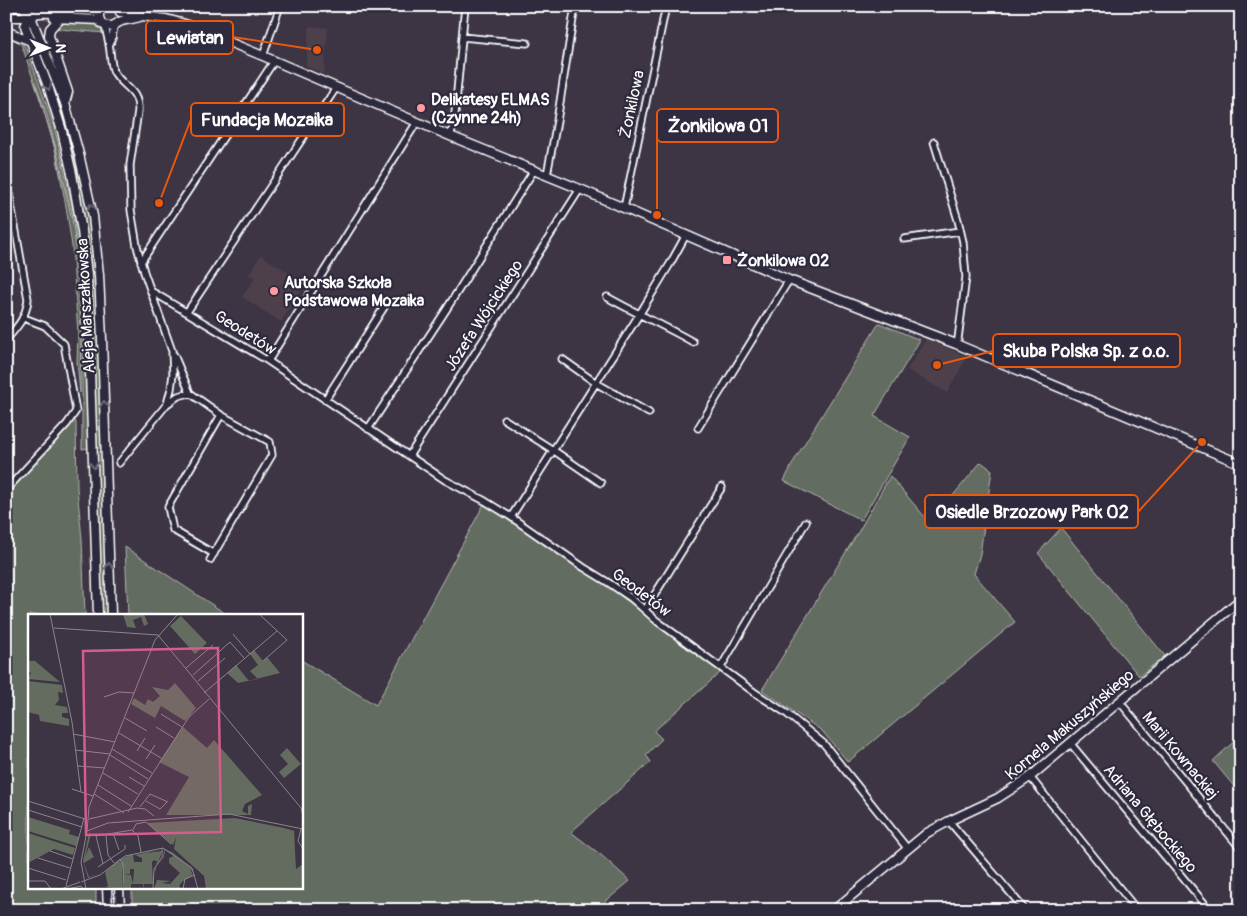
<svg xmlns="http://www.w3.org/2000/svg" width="1247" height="916" viewBox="0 0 1247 916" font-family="Pangolin,sans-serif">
  <rect width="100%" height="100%" fill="#3d3444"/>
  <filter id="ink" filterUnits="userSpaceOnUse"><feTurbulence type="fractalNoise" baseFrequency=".02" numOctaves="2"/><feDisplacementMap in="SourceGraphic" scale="10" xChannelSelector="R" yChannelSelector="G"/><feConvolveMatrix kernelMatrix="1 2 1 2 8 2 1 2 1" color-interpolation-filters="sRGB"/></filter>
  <g filter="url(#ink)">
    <path fill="#4d414c" d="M309 26 328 28 324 74 306 66Z
      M261 255 306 284 281 322 242 297 255 278 249 274Z
      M926 339 967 357 947 393 907 370Z"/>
    <path fill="#646c60" stroke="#b2b6b0" d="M66 22C80 22 98 18 104 33L59 29 56 27 61 23Z
      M32 30C55 88 78 147 88 208 95 250 97 292 98 334 100 372 101 410 102 448H96C93 356 94 262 76 172 66 123 46 77 30 31Z
      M13 36C20 39 23 43 27 50L51 117 58 142 78 232 82 259 85 310 89 448 82 449V330L77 249 74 222 56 148 47 115 35 82 55 147 73 224 76 249 81 326 80 393 77 362 78 333 72 246 66 207 56 153 43 108 22 46 20 43 12 39Z
      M879 323 920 340 874 416 910 437 861 520 784 481 795 459Z
      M75 419 76 423 77 488 82 539 85 615H29V887H96V910H6V495Z
      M97 452H102L107 615H102Z
      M981 462 992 470 980 554 974 574 1015 622 848 762 822 731 762 690 860 529 890 476 930 523Z
      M484 504 605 584 721 672 654 731 662 739 646 755 651 762 571 832 601 855 630 881 595 910H132V887H301V660L376 705Z
      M1061 528 1165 656 1139 676 1038 553Z
      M125 547 223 612 228 615H128Z
      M1241 735V795L1213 761Z"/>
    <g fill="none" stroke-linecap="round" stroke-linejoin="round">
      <g stroke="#fff" stroke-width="9">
        <path id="street" d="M105 25C106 32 108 38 109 44 111 54 110 63 114 72 123 88 139 89 138 111L130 165 131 210 137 246 144 272 172 351 173 374 171 389 167 404 119 463
          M462 37 527 43
          M109 45 112 39 114 26
          M263 56 280 6
          M450 136 454 124 465 6
          M934 142 958 220 963 242 966 277 958 339 956 344
          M547 175 557 121 575 6
          M6 176 28 299C26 318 18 326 6 340
          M624 208 666 6
          M904 239 960 231
          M141 262 274 61
          M151 291 268 361 445 480 485 501 511 517 583 567 609 583 631 598 657 621 754 692 786 713 824 744 907 848
          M607 297C635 313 665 326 693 342
          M187 312 336 88
          M174 355 190 393 221 415 270 442 272 455 210 560
          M562 359 596 383 649 413
          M268 361 417 122
          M325 400 388 301
          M167 404 178 396 190 393
          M504 419 553 450 601 483
          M698 428 789 280
          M368 429 446 310 534 170
          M409 456 580 189
          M6 490 67 424 76 411 64 344 45 326 24 318
          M511 517 639 315 670 264 686 235
          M214 554 173 530 168 507 221 415
          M645 610 722 487
          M721 667 806 522
          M1119 701 1241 849
          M1070 743 1210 910
          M1030 777 1137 910
          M949 821 1025 910"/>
      </g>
      <g stroke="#fff" stroke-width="11">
        <path id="secondary" d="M38 6 64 7 75 10 99 11
          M103 6C96 14 98 28 111 26 115 26 118 22 122 21 129 19 135 19 142 16
          M6 7 34 6
          M23 7 31 17 65 103 79 154 93 216 99 275 102 339 111 615
          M75 10C72 11 68 13 64 13 49 15 32 6 25 26L48 86 62 131 72 174 82 231 87 275 89 340 98 615
          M120 12 137 14 142 16 166 19 185 24 263 56 450 136 580 189 789 280 956 344 1241 464
          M6 17H33
          M54 18 100 20
          M60 18 50 29 49 36 68 92 65 103
          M6 31 31 41
          M107 887 108 910
          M119 887 120 910
          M834 910 927 833 949 821 998 798 1030 777 1241 599"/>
      </g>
      <use href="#street" stroke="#2f2a3d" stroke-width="5.5"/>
      <use href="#secondary" stroke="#2f2a3d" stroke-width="8"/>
    </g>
    <defs><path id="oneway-chevron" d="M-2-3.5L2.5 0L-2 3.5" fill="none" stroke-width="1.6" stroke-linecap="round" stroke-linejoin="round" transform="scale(1.25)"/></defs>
    <g stroke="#6d6a77">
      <use href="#oneway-chevron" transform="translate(48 87) rotate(71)"/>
      <use href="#oneway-chevron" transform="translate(91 207) rotate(-101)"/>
      <use href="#oneway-chevron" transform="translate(104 404) rotate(-92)"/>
      <use href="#oneway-chevron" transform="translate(94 465) rotate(88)"/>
      <use href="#oneway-chevron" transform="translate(109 566) rotate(-92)"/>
    </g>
  </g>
  <g fill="#ff9aa2" stroke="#2f2a3d" stroke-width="2">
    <circle cx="421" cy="108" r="5"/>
    <rect x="722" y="255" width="10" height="10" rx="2.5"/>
    <circle cx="274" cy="291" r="5"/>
  </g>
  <g text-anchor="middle" stroke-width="4.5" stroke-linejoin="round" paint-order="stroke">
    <g font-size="16" font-weight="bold" fill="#fff" stroke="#2f2a3d" text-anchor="start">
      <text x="431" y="105">Delikatesy ELMAS<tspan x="431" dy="18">(Czynne 24h)</tspan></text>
      <text x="737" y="266">Żonkilowa 02</text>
      <text x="284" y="288">Autorska Szkoła<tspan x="284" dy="18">Podstawowa Mozaika</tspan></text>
    </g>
    <g font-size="16" fill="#fff" stroke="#2f2a3d">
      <text transform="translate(631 104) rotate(-78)" y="6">Żonkilowa</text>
      <text transform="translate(85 306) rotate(-93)" y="6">Aleja Marszałkowska</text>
      <text transform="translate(483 315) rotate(-57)" y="6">Józefa Wójcickiego</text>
      <text transform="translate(246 332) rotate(32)" y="6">Geodetów</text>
      <text transform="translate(642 592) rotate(37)" y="6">Geodetów</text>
      <text transform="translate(1069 724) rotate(-40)" y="6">Kornela Makuszyńskiego</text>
      <text transform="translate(1181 755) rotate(50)" y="6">Marii Kownackiej</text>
      <text transform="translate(1151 818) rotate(50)" y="6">Adriana Głębockiego</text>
    </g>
  </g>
  <g transform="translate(28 614)">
    <rect width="275" height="275" fill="#3d3444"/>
    <path d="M95 0H116L120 10 116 12 113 3 105 6 108 14 99 13ZM153 2 179 29 167 40 142 12ZM226 36 235 47 239 43 252 59 224 66 210 69 199 59 208 51 221 67 230 65 222 57 230 51 222 40ZM0 47H7L32 68 0 65 3 59 0 57ZM0 67 34 71 35 79 30 78 31 86 27 91 39 93 40 99H34V103L41 105V112L12 107 11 101 0 98ZM147 69 168 94 157 107 133 92 127 104 103 90 106 84 117 91 120 85 125 88 132 82 124 73 140 76ZM155 113 179 134 186 126 234 181 217 190 214 197 220 200V192L224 190 223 201H138L161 163 131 148ZM259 134 273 150 256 164 251 158 260 150 252 141ZM0 203 42 216 41 220 51 223 48 232 0 217ZM207 204 256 214 270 218 262 216 266 217 268 255 275 250V275H178L176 262 146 235 148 223 145 231 119 209ZM0 219 47 234 45 241 26 235 0 249ZM61 219 63 220 57 243 61 233 66 243 56 249 61 263 71 260 60 264 55 247ZM134 235 119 239 134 237 130 249 127 250 130 248 126 246 124 248 125 270H116L115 275V270H103V275H97L95 260 103 261 105 270 106 255H102V260H96L92 245 105 240 106 248H114V244L107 241ZM136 235 144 238 163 253 166 259 162 255 165 261 154 268 151 272 153 275H126L129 266 143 267 134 269 142 270 152 259 141 249V244L146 242 137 236 136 243 128 253V257L127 256V254L135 243ZM90 246 94 250 95 275 77 273 80 272 77 258Z" fill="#646c60"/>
    <path fill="none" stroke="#8b858f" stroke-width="1" d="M22 0 44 108 53 178M231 0 259 26 235 47M26 14 130 21M205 20 222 40M130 21 273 194 275 202M158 54 185 31M165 61 202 28 216 44M170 67 197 44M176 79 249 17M76 83 91 78 106 79M133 100 154 113M97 104 119 117M128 113 146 124M91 119 133 144M45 120 87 128M84 135 124 159M47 136 82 140M109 137 117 124M82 141 120 165M118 145 127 131M50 152 77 154M75 159 110 180M101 163 116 172M70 171 103 192M44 175 65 182M66 180 96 199M0 187 57 205M118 187 132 195 139 188M112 193 122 180 140 188M0 196 54 213M100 198 161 103 181 85M61 205 109 194 117 195 126 202M273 215 270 227 275 235M105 216 108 210 118 208 143 230M59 217 61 193 127 26 150 0M85 219 91 236M78 222 80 241 86 249M22 237 45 245M10 244 42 254M91 245 95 250 96 275M75 250 68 222 104 216 110 222 113 238M70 253 97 235V231M0 254 38 266M0 267H17L23 275M53 268 72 261 97 242 135 234 164 254 170 275M38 272 56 204M33 275 52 268M39 275 53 272 55 275M58 275 53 248 59 217 80 209 201 200 275 215M66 275H83M125 275 126 255 134 243V234M155 275 157 265 167 261"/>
    <path fill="#d45d8c" fill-opacity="0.15" stroke="#d45d8c" stroke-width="2.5" d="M190 34 193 218 58 221 55 37Z"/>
    <rect width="275" height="275" fill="none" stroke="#fff" stroke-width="2.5"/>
  </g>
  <path fill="none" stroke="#e8590c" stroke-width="2" d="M317 50L233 37M159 203L191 119M657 215L657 126M937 365L993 351M1202 442L1138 512"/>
  <g fill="#e8590c" stroke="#2f2a3d" stroke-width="2">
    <circle cx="317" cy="50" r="5"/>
    <circle cx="159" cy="203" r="5"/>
    <circle cx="657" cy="215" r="5"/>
    <circle cx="937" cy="365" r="5"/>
    <circle cx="1202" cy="442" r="5"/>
  </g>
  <g fill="#2f2a3d" stroke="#e8590c" stroke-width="2">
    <rect x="146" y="21" width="87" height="33" rx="5"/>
    <rect x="191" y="103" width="153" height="33" rx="5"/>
    <rect x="657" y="109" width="121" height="33" rx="5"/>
    <rect x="993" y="334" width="187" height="33" rx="5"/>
    <rect x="925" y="495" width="213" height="33" rx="5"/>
  </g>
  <g font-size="18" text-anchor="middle" font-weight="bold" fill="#fff">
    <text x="190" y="44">Lewiatan</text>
    <text x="267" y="126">Fundacja Mozaika</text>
    <text x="718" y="132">Żonkilowa 01</text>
    <text x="1086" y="357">Skuba Polska Sp. z o.o.</text>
    <text x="1032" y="518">Osiedle Brzozowy Park 02</text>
  </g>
  <rect width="1247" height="916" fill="none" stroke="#2f2a3d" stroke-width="25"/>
  <rect x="12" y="12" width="1222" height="891" fill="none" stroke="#fff" stroke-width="2" filter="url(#ink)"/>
  <g transform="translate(48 48) rotate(91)" stroke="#2f2a3d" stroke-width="4" paint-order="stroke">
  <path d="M0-4L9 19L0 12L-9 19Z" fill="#ffffff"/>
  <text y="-8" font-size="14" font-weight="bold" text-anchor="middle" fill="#ffffff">N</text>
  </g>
</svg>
